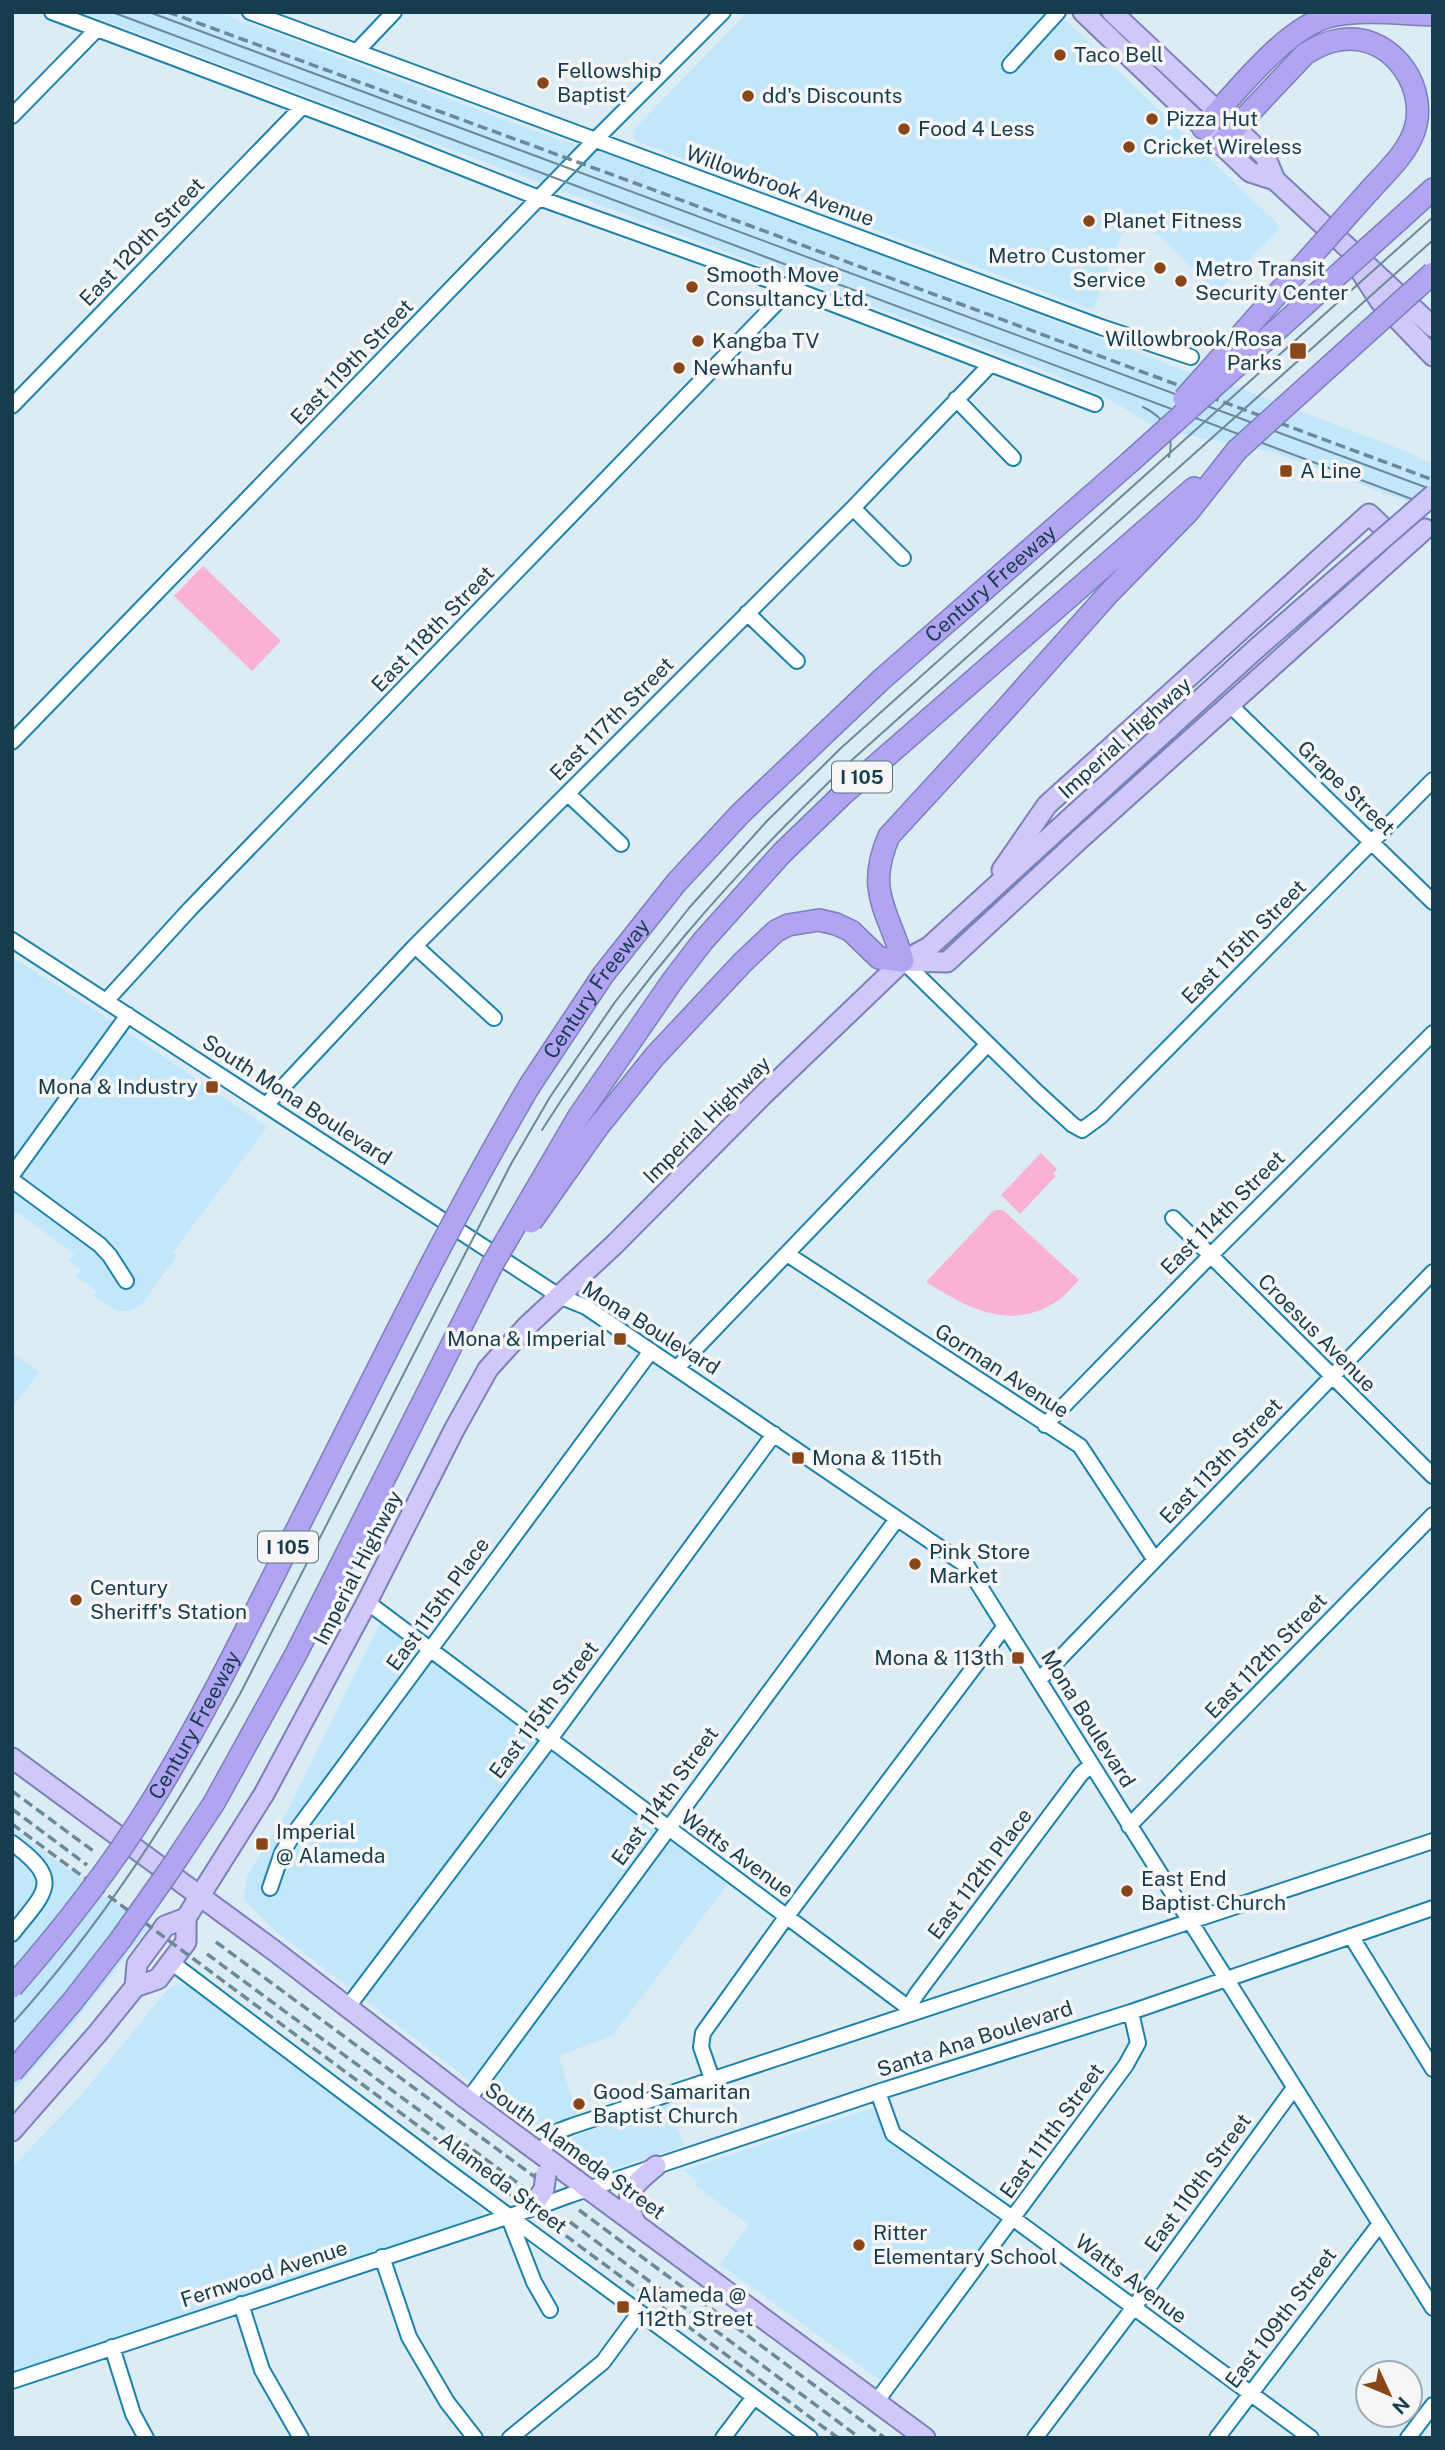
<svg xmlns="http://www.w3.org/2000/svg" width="1445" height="2450" viewBox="0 0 1445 2450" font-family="'Public Sans',sans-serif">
  <rect width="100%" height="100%" fill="#dcecf5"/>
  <path fill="#c2e6fa" d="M81 12H217L559 140 608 152 1189 372 1201 373 1418 456V458L1433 464V511L1273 452 1160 430 1104 396 1044 370Z
    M748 12H1057L1279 225V229L1217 293 1157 234 1126 222 1093 310 636 141 633 136 635 128Z
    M12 957 95 1010 267 1127 173 1252 177 1256 141 1305 130 1311H117L94 1296 97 1291 76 1276 81 1270 69 1261 74 1254 17 1212 12 1215Z
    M12 1352 39 1372 12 1408Z
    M380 1623 730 1881 613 2035 559 2056 577 2115 535 2131 273 1929 244 1900 247 1876 288 1810Z
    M12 1828 148 1928 62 2038 12 2092Z
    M178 1984 190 1986 481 2209 483 2214 477 2220 12 2374V2167L78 2099 168 1989Z
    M670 2104 684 2146 603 2172 571 2146V2140L579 2134Z
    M873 2108 886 2138 1000 2222 881 2381 720 2264 749 2225 695 2185 698 2182 684 2170Z"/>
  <path fill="#f9b2d2" d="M203 566 281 641 252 671 174 596Z
    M1041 1153 1057 1169 1053 1174 1056 1176 1020 1214 1001 1195Z
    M994 1210H1003L1079 1280C1072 1287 1064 1297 1056 1302 1008 1332 967 1307 926 1282Z"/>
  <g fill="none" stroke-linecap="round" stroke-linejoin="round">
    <g stroke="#1d82aa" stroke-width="18">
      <path id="minor" d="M52 12 392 140 539 198 791 288 1095 404
        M250 12 1101 327 1191 357
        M357 51 394 12
        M1010 65 1058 12
        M12 116 97 29
        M956 399 1013 458
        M12 406 302 107
        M853 508 903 558
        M747 613 797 661
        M1230 705 1433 902
        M12 742 595 140 723 12
        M568 794 621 844
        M12 940 559 1296 586 1307 967 1566 1433 2308
        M415 946 494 1018
        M903 961 1038 1093 1073 1125 1082 1130 1101 1116 1433 780
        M106 1001 190 909 791 288
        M266 1105 415 946 853 508 990 365
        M12 1175 128 1015
        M12 1180 100 1245 110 1256 126 1281
        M1173 1218 1433 1476
        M787 1254 1080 1446 1155 1560
        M677 1368 987 1045
        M1045 1425 1210 1256 1433 1033
        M367 1602 914 2012
        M1040 1679 1433 1272
        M1129 1826 1433 1515
        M12 1843C64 1881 46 1891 12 1934
        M270 1888 282 1853 293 1835 651 1351
        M1351 1936 1433 2069
        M171 1962 445 2169 810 2438
        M347 2008 550 1739 774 1434
        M914 2012 911 2004 916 1995 1081 1774 1091 1765
        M712 2079 701 2047 703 2033 787 1916 1005 1626
        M878 2092 893 2134 1014 2219 1311 2438
        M468 2100 897 1519
        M539 2153 559 2131 572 2126 1433 1841
        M570 2195 878 2092 1131 2012 1433 1908
        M509 2218 534 2282 550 2310
        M382 2257 409 2337 447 2402 475 2438
        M241 2304 262 2370 301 2438
        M112 2347 133 2414 146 2438
        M12 2381 543 2205
        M876 2402 1126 2065 1138 2043 1131 2012
        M510 2438 603 2362 639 2313
        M723 2438 754 2397
        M1035 2438 1134 2307 1294 2088
        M1217 2438 1379 2225
        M1408 2438 1433 2405"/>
    </g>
    <g stroke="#7b80b9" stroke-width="23">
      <path id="major" d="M1083 12 1250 172 1275 180
        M1112 12 1265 156 1275 180 1433 327
        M1358 267 1380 301 1433 356
        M1002 870 1047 805 1369 514 1390 534 1396 548
        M904 961 947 962 1080 839 1425 529
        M12 1758 276 1952 468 2100 925 2438
        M135 1987 137 1964 160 1933 165 1926 186 1918
        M12 2131 97 2034 135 1987 158 1979 186 1942V1918L264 1794 367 1602 454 1430 488 1369 526 1327 615 1244 762 1096 903 961 929 947 1258 647
        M636 2224C621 2193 632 2186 656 2166"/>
    </g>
    <g stroke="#7b80b9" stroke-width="24">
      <g id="highway">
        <path d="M1203 128C1235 94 1285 27 1331 16 1363 9 1400 14 1433 15"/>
        <path d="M1220 144 1305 54C1316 47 1326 42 1339 40 1386 31 1426 80 1416 125 1410 151 1387 171 1370 190"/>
        <path d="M1400 219 1433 189"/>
        <path id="s1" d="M530 1085 603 975 676 883 741 813 881 680 1130 462"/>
        <path d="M579 1116 673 980 703 941 782 853 842 795 1194 488"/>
        <path d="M597 1128 655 1056 743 962 776 931 788 925 819 920 836 924 851 931 879 958 903 961C888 910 865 891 889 836L1003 712 1109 593 1189 511 1237 450"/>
      </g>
    </g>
    <use href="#minor" stroke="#fff" stroke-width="14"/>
    <use href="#major" stroke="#d0c8f8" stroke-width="19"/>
    <use href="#highway" stroke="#b1a4f3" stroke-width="21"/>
    <path stroke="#6c8997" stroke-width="2" d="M112 12 1433 507
      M149 12 1433 490
      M1143 407C1164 417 1175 434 1169 457
      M542 1130C632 988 731 875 853 759L1433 240
      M12 2024C102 1925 175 1810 240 1694L511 1164 550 1097 615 1002 689 908 767 821 841 748 1433 217"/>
    <path stroke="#6c8997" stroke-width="3.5" stroke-dasharray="10 5" stroke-linecap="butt" d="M168 12 662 193 1433 480
      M12 1791 96 1853
      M12 1809 87 1865
      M12 1824 838 2438
      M216 1942 535 2177
      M207 1954 526 2189
      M579 2210 885 2438
      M570 2222 860 2438"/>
    <g stroke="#1d82aa" stroke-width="18" stroke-linecap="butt">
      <path id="minor-bridge" d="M543 2205 570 2195"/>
    </g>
    <g stroke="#7b80b9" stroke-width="23" stroke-linecap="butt">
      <path id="major-bridge" d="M1258 647 1433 495
        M535 2203 544 2189 546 2174"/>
    </g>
    <g stroke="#7b80b9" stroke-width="24" stroke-linecap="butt">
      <g id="highway-bridge">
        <path d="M1184 399 1370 190"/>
        <path d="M1237 450 1433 273"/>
        <path d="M1130 462 1400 219"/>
        <path d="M531 1222 597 1128"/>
        <path id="s2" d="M12 1987C62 1930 109 1870 149 1806 203 1719 248 1626 294 1535 371 1384 444 1231 530 1085"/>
        <path d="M12 2072 72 2002 121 1939 169 1871 214 1803 296 1654 492 1265 579 1116"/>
      </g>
    </g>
    <use href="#minor-bridge" stroke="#fff" stroke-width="14"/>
    <use href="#major-bridge" stroke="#d0c8f8" stroke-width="19"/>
    <use href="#highway-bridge" stroke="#b1a4f3" stroke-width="21"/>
  </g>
  <g fill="#894618" stroke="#f6f6f6" stroke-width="2.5">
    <circle cx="1060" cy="55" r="7"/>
    <circle cx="543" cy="83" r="7"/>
    <circle cx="748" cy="96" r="7"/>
    <circle cx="1152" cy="119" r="7"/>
    <circle cx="904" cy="129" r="7"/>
    <circle cx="1129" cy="147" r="7"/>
    <circle cx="1089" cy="221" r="7"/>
    <circle cx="1160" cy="268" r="7"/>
    <circle cx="1181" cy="281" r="7"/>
    <circle cx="692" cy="287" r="7"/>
    <circle cx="698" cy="341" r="7"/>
    <rect x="1289" y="342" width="18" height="18" rx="3.5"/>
    <circle cx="679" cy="368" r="7"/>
    <rect x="1279" y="464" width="14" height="14" rx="3.5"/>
    <rect x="205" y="1080" width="14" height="14" rx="3.5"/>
    <rect x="613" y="1332" width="14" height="14" rx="3.5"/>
    <rect x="791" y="1451" width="14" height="14" rx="3.5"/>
    <circle cx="915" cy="1564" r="7"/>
    <circle cx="76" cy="1600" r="7"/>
    <rect x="1011" y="1651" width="14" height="14" rx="3.5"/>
    <rect x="255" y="1837" width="14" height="14" rx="3.5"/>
    <circle cx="1127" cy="1891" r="7"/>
    <circle cx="579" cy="2104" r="7"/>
    <circle cx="859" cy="2245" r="7"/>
    <rect x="616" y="2300" width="14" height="14" rx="3.5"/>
  </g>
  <g text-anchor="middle" stroke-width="7" stroke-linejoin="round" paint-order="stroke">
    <g fill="#f6f6f6" stroke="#597480" stroke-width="2">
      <rect x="832" y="761.5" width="60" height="31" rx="5"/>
      <rect x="258" y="1531.5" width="60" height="31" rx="5"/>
    </g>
    <g font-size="19" font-weight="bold" fill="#163c4e">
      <text x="862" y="784">I 105</text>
      <text x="288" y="1554">I 105</text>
    </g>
    <g font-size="21" fill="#163c4e" stroke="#f6f6f6" text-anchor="start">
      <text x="1074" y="62">Taco Bell</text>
      <text x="557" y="78">Fellowship<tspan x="557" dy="24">Baptist</tspan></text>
      <text x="762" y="103">dd's Discounts</text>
      <text x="1166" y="126">Pizza Hut</text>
      <text x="918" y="136">Food 4 Less</text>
      <text x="1143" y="154">Cricket Wireless</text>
      <text x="1103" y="228">Planet Fitness</text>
      <text x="1146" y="263" text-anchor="end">Metro Customer<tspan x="1146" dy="24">Service</tspan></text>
      <text x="1195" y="276">Metro Transit<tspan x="1195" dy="24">Security Center</tspan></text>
      <text x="706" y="282">Smooth Move<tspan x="706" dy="24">Consultancy Ltd.</tspan></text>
      <text x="1282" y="346" text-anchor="end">Willowbrook/Rosa<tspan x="1282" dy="24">Parks</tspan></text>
      <text x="712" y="348">Kangba TV</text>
      <text x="693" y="375">Newhanfu</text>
      <text x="1300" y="478">A Line</text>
      <text x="198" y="1094" text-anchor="end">Mona &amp; Industry</text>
      <text x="606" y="1346" text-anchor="end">Mona &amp; Imperial</text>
      <text x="812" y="1465">Mona &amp; 115th</text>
      <text x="929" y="1559">Pink Store<tspan x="929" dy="24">Market</tspan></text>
      <text x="90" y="1595">Century<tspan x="90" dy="24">Sheriff's Station</tspan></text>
      <text x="1004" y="1665" text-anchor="end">Mona &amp; 113th</text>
      <text x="276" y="1839">Imperial<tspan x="276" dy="24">@ Alameda</tspan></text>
      <text x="1141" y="1886">East End<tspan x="1141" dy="24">Baptist Church</tspan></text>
      <text x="593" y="2099">Good Samaritan<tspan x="593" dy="24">Baptist Church</tspan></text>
      <text x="873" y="2240">Ritter<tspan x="873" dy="24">Elementary School</tspan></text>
      <text x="637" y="2302">Alameda @<tspan x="637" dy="24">112th Street</tspan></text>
    </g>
    <g font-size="21" fill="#163c4e" stroke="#f6f6f6">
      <text transform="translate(780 186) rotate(20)" y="7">Willowbrook Avenue</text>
      <text transform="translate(142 242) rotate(-46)" y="7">East 120th Street</text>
      <text transform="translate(352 362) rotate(-46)" y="7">East 119th Street</text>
      <text dy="7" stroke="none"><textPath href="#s1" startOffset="684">Century Freeway</textPath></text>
      <text transform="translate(433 629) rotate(-46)" y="7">East 118th Street</text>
      <text transform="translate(612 719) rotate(-45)" y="7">East 117th Street</text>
      <text transform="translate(1125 738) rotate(-42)" y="7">Imperial Highway</text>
      <text transform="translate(1346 788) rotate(44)" y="7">Grape Street</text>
      <text transform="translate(1244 942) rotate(-45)" y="7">East 115th Street</text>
      <text dy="7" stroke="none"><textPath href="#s1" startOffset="117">Century Freeway</textPath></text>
      <text transform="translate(297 1100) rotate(33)" y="7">South Mona Boulevard</text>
      <text transform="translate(707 1120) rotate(-45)" y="7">Imperial Highway</text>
      <text transform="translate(1223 1213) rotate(-45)" y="7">East 114th Street</text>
      <text transform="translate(651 1328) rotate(32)" y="7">Mona Boulevard</text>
      <text transform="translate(1317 1333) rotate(45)" y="7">Croesus Avenue</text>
      <text transform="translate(1002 1371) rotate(33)" y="7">Gorman Avenue</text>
      <text transform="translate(1221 1461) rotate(-46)" y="7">East 113th Street</text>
      <text transform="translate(358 1568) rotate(-63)" y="7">Imperial Highway</text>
      <text transform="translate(438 1604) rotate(-54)" y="7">East 115th Place</text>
      <text transform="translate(1266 1656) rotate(-46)" y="7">East 112th Street</text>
      <text transform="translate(544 1710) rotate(-53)" y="7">East 115th Street</text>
      <text transform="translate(1088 1719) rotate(58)" y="7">Mona Boulevard</text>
      <text dy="7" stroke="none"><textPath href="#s2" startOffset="320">Century Freeway</textPath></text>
      <text transform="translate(665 1796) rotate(-54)" y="7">East 114th Street</text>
      <text transform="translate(737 1854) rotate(36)" y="7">Watts Avenue</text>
      <text transform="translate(980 1874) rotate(-53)" y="7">East 112th Place</text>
      <text transform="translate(975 2039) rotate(-18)" y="7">Santa Ana Boulevard</text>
      <text transform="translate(1052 2131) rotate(-54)" y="7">East 111th Street</text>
      <text transform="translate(575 2151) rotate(36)" y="7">South Alameda Street</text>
      <text transform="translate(503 2183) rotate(37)" y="7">Alameda Street</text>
      <text transform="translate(1198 2183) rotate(-54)" y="7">East 110th Street</text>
      <text transform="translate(264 2274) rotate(-18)" y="7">Fernwood Avenue</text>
      <text transform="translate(1131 2279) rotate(37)" y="7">Watts Avenue</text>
      <text transform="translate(1281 2318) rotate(-53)" y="7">East 109th Street</text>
    </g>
  </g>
  <rect width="1445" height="2450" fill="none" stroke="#163c4e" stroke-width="28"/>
  <g transform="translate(1389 2394) rotate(134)"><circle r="33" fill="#f6f6f6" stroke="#9cacb3" stroke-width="2"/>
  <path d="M0-5L12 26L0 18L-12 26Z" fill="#894618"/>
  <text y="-10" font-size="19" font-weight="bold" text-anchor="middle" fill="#163c4e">N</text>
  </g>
</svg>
